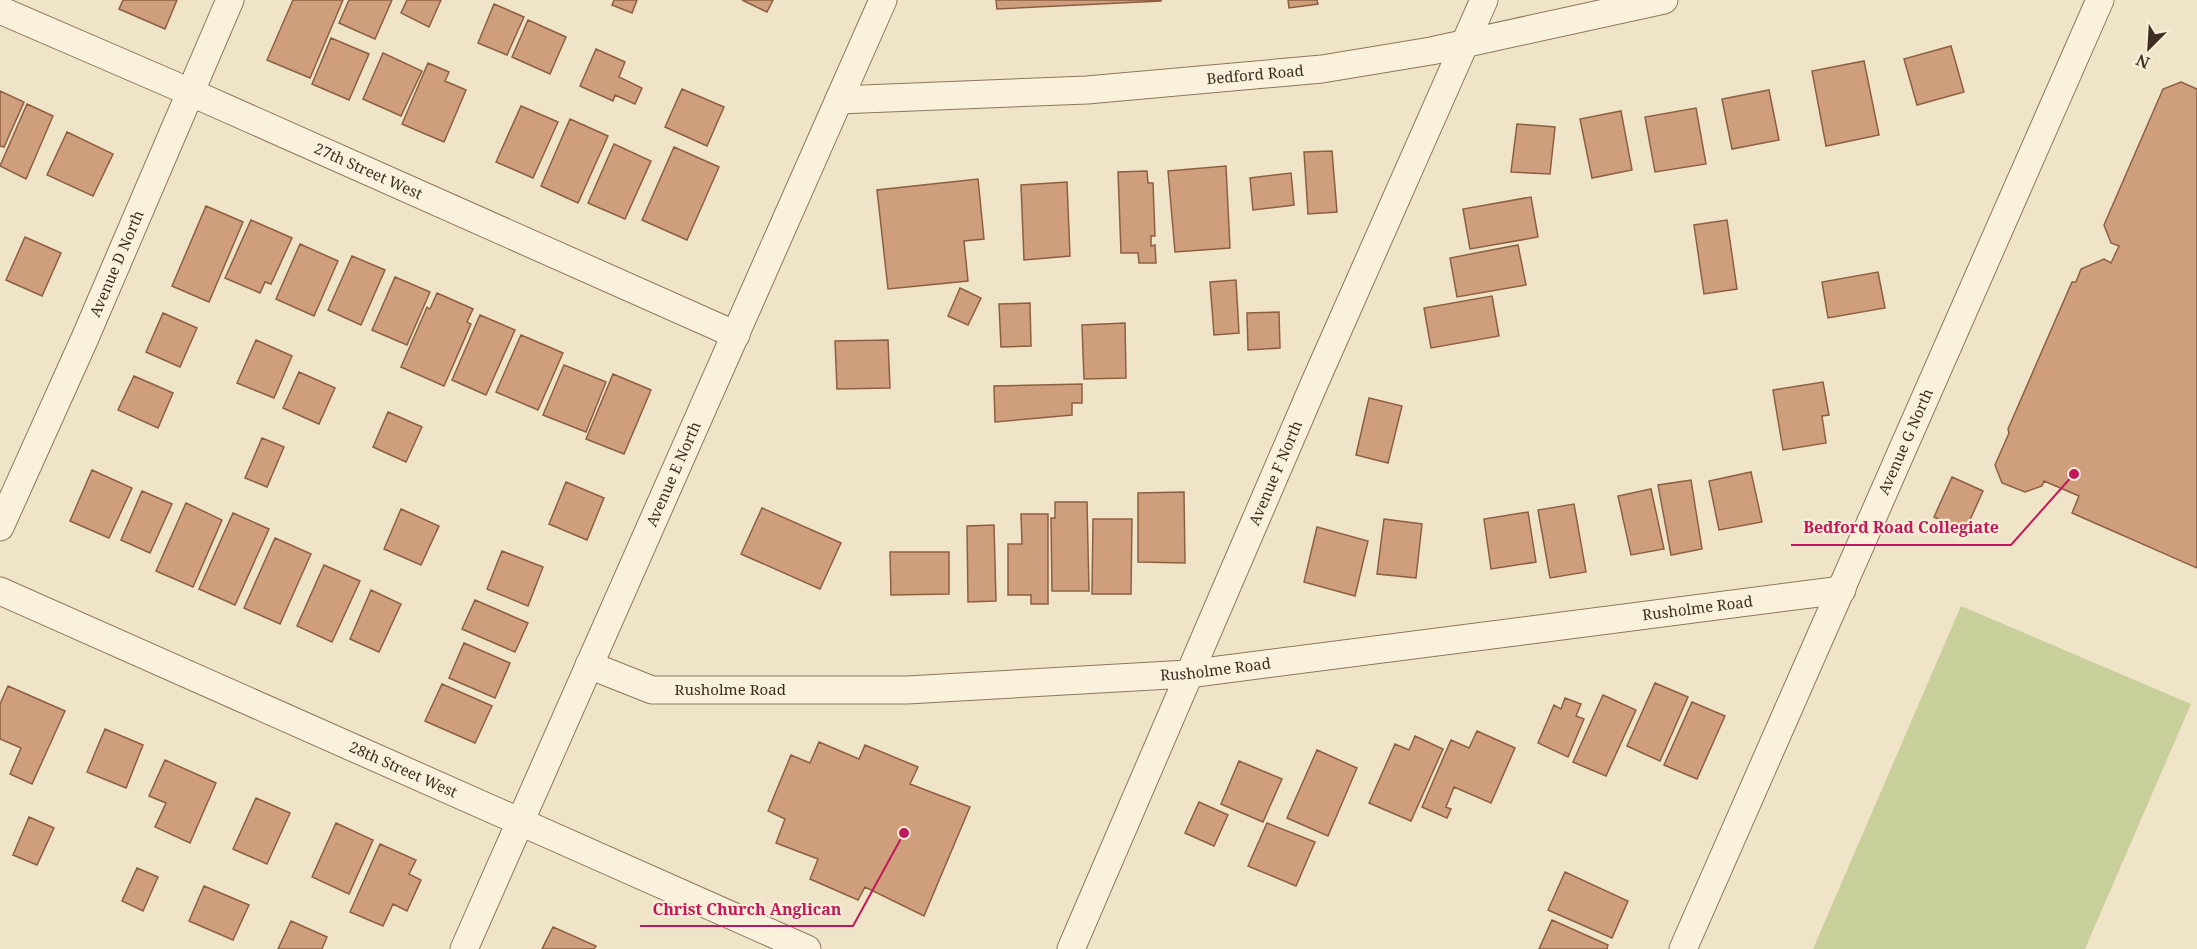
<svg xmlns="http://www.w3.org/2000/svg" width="2197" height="949" viewBox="0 0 2197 949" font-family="'Noto Serif',serif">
  <rect width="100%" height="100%" fill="#f0e4c8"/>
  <path fill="#c9cf9b" d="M1961 606 2191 704 2085 949H1813Z"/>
  <path fill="#cf9f7d" stroke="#8d5f41" stroke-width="1.5" d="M123 0H177L165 29 119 9Z
    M293 0H343L310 78 267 60Z
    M349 0H392L375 39 339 23Z
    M407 0H441L429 27 401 13Z
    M614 0H637L632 13 612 5Z
    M742 0H773L767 12Z
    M996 0H1161V1L997 9Z
    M1288 0H1317L1318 4 1289 8Z
    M494 4 524 17 507 55 478 43Z
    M528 20 566 37 550 74 512 57Z
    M331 38 369 54 349 100 312 84Z
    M1951 46 1964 92 1917 105 1904 59Z
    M596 49 625 62 619 77 642 88 635 104 615 95 613 101 580 86Z
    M383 53 422 71 401 116 363 99Z
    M1864 61 1879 135 1826 146 1812 71Z
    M428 63 449 72 445 81 466 90 444 142 402 124Z
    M2181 82 2197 89V568L2072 513 2079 496 2044 481 2042 486 2025 492 2002 483 1995 465 2009 433 2008 429 2072 282H2076L2081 269 2104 259 2111 263 2119 246 2111 243 2104 225 2163 89Z
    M682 89 724 107 707 146 665 127Z
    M1769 90 1779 140 1732 149 1722 99Z
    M0 91 24 102 4 147 0 146Z
    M27 104 53 116 26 179 0 166Z
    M521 106 558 122 533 178 496 162Z
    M1696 108 1706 164 1655 172 1645 117Z
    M1621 111 1632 170 1592 178 1580 119Z
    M570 119 608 136 578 203 541 186Z
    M1517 124 1555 127 1550 174 1511 172Z
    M67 132 113 154 93 196 47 175Z
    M614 144 651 161 625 219 588 203Z
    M674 147 719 167 687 240 642 220Z
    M1332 151 1337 212 1308 214 1304 152Z
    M1226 166 1230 248 1175 252 1168 171Z
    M1147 171 1148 183H1153L1155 236H1151V246L1155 245 1156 263H1139L1138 253H1121L1118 172Z
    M1291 173 1294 205 1253 210 1250 178Z
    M978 179 984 239 964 241 968 281 888 289 877 190Z
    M1067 182 1070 256 1024 260 1021 185Z
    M1531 197 1538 237 1470 249 1463 209Z
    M206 206 243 222 209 302 172 286Z
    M251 220 292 238 271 284 265 282 260 293 225 278Z
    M1727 220 1737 289 1704 294 1694 225Z
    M25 237 61 253 42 296 6 280Z
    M300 244 338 261 314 316 276 299Z
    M1518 245 1526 285 1457 297 1450 258Z
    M352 256 385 270 361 325 328 310Z
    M1878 272 1885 308 1828 318 1822 282Z
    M395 277 430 292 407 345 372 330Z
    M1236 280 1239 333 1214 335 1210 282Z
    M960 288 981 298 968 325 948 316Z
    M437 293 473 309 467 322 471 324 444 386 401 367 427 307 430 309Z
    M1492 296 1499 336 1431 348 1424 308Z
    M1030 303 1031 346 1001 347 999 304Z
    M1279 312 1280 348 1248 350 1247 313Z
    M163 313 197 328 180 367 146 352Z
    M480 315 515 330 486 395 452 380Z
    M1125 323 1126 378 1084 379 1082 325Z
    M521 335 563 353 538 410 496 392Z
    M256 340 292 356 274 398 237 383Z
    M888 340 890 388 837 389 835 341Z
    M564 365 606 382 586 432 543 415Z
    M299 372 335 388 319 424 283 408Z
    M613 374 651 390 624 454 586 439Z
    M134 376 173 393 158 428 118 410Z
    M1823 382 1829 415 1822 416 1826 443 1783 450 1773 390Z
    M1082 384V403H1072V415L995 422 994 386Z
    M1369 398 1402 406 1388 463 1356 455Z
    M388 412 422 427 406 462 373 447Z
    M262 438 284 447 267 487 245 478Z
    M92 470 132 488 109 538 70 521Z
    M1751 472 1762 522 1719 530 1709 481Z
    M1952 477 1983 491 1965 531 1934 517Z
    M1691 480 1702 549 1671 555 1658 485Z
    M566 482 604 498 587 540 549 524Z
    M1651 489 1664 549 1631 555 1618 496Z
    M142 491 172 504 150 553 121 540Z
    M1184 492 1185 563 1138 562V493Z
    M1055 502H1087L1089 591H1052L1051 518H1055Z
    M186 503 222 520 193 587 156 571Z
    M1574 504 1586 572 1550 578 1538 510Z
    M762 508 841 543 820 589 741 554Z
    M401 509 439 526 421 565 384 549Z
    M1528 512 1536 562 1491 569 1484 519Z
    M233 513 269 529 235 605 199 589Z
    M1021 514H1048V604H1031V595H1008V544H1022Z
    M1093 519H1132L1131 594H1092Z
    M1384 519 1422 524 1416 578 1377 574Z
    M994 525 996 601 968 602 967 526Z
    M1317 527 1368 541 1355 596 1304 582Z
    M275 538 311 554 280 624 244 608Z
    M502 551 543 567 528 606 487 589Z
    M890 552H949V594L891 595Z
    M324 565 360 581 332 642 297 626Z
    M371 590 401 604 379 652 350 639Z
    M475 600 528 623 515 652 462 629Z
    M464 643 510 663 495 698 449 678Z
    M1655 683 1688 697 1660 761 1627 746Z
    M442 684 492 706 475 743 425 721Z
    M8 686 65 711 32 784 10 774 21 748 0 739V704Z
    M1603 695 1636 710 1606 776 1573 762Z
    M1565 698 1581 704 1576 716 1584 719 1568 757 1538 743 1554 705 1561 709Z
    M1692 702 1725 716 1697 779 1664 765Z
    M105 729 143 745 126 788 87 772Z
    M1477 731 1515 748 1491 803 1454 787 1446 807 1451 809 1447 818 1422 807 1451 740 1469 748Z
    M1415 736 1443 749 1411 821 1369 803 1395 744 1409 750Z
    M819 742 859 759 865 745 918 767 910 784 970 807 924 916 865 887 858 900 810 879 818 859 776 843 785 819 768 811 791 755 810 763Z
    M1317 750 1357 768 1328 836 1287 818Z
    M165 760 216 783 190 843 155 827 166 803 149 796Z
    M1239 761 1282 779 1263 822 1221 804Z
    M256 798 290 813 267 864 233 849Z
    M1199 802 1228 815 1214 846 1185 833Z
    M29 817 54 828 37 865 13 855Z
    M336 823 373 840 349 894 312 877Z
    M1267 823 1315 842 1296 886 1248 866Z
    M380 844 416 860 409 874 421 880 407 911 393 904 383 926 350 912Z
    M137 868 158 877 143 911 122 901Z
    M1565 872 1628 901 1612 938 1548 910Z
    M204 886 249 905 233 940 189 921Z
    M1552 920 1608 945 1607 949H1539Z
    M291 921 327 937 322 949H278Z
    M553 927 596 946 594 949H542Z"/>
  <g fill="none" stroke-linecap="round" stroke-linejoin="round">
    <g stroke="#8d765c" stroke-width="29">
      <g id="street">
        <path id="s1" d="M0 10 192 93 736 335"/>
        <path id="s2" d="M839 100 1087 90 1322 69 1431 51 1664 0"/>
        <path id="s3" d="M0 527 85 338 230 0"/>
        <path id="s4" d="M0 591 807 949"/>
        <path id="s5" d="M589 665 652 690H907L1188 674 1842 590"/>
        <path id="s6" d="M464 949 883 0"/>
        <path id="s7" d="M1071 949 1315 382 1484 0"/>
        <path id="s8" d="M1683 949 2100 0"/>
      </g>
    </g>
    <use href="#street" stroke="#faf1dc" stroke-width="27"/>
  </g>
  <g text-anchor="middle" stroke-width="4.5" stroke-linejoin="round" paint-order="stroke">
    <g font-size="15" fill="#3d2e20" stroke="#f7eed8">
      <text dy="5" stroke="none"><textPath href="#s2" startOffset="417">Bedford Road</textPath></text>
      <text dy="5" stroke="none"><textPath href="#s1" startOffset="402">27th Street West</textPath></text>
      <text dy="5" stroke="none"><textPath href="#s3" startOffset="288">Avenue D North</textPath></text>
      <text dy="5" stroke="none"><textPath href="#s8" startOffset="554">Avenue G North</textPath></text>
      <text dy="5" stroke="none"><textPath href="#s7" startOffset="518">Avenue F North</textPath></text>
      <text dy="5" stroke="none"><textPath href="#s6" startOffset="519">Avenue E North</textPath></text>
      <text dy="5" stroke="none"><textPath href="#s5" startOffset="1118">Rusholme Road</textPath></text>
      <text dy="5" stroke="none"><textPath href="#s5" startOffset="632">Rusholme Road</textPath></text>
      <text dy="5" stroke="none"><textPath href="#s5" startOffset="146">Rusholme Road</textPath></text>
      <text dy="5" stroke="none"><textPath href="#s4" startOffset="441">28th Street West</textPath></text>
    </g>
  </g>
  <path fill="none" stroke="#c2185b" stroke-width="2" d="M2074 474L2011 545H1791M904 833L853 926H640"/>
  <g fill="#c2185b" stroke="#f7eed8" stroke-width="2">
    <circle cx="2074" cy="474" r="6"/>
    <circle cx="904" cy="833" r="6"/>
  </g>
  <g font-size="16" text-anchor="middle" font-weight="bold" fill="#c2185b" stroke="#f7eed8" stroke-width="4.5" stroke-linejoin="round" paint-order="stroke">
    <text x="1901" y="533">Bedford Road Collegiate</text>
    <text x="747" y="915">Christ Church Anglican</text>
  </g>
  <g transform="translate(2149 48) rotate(204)" stroke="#f7eed8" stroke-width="4.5" paint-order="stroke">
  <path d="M0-4.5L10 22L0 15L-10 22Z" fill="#3d2e20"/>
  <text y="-9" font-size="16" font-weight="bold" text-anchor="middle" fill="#3d2e20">N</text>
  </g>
</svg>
